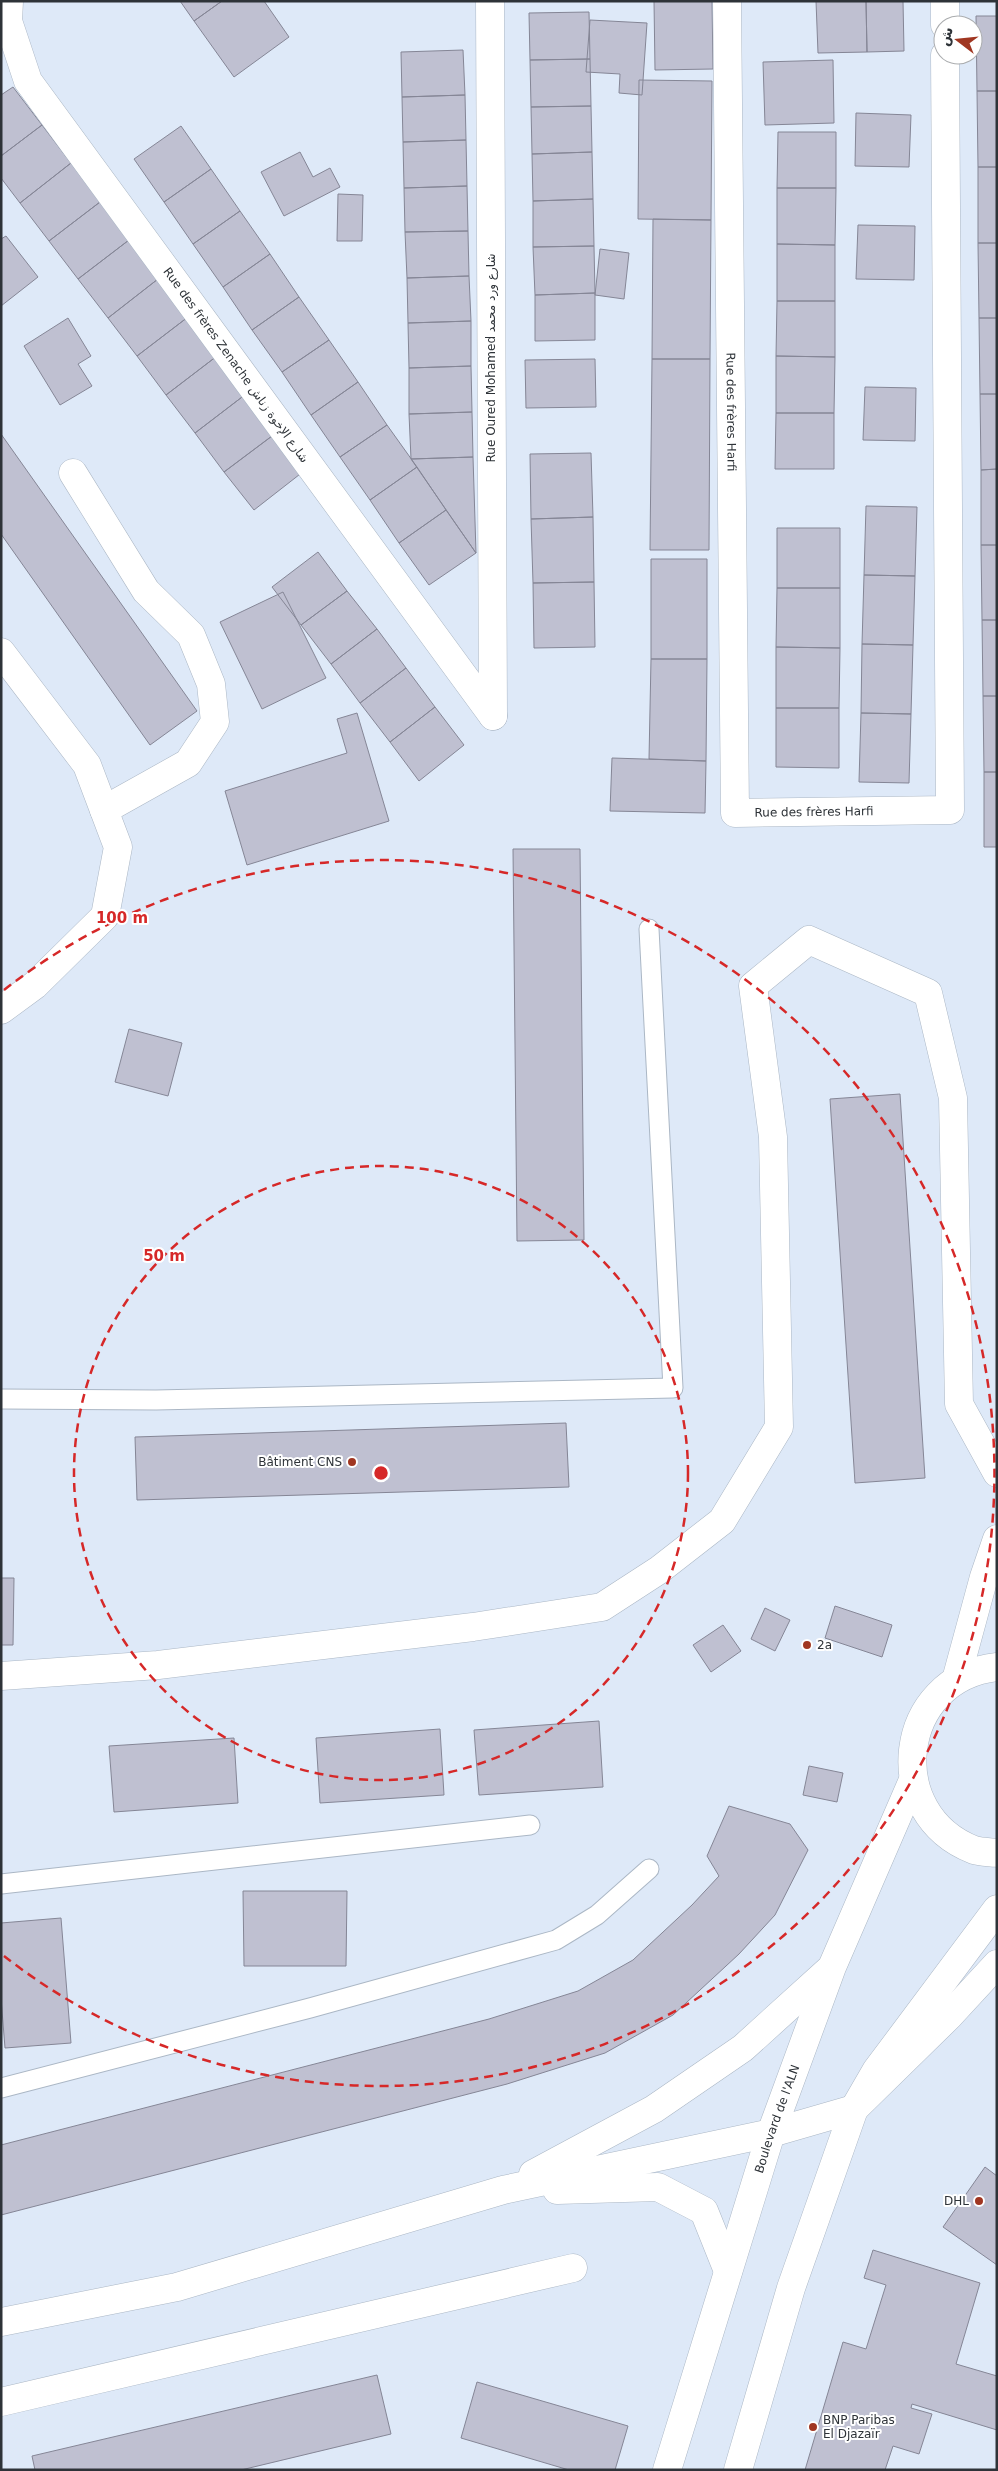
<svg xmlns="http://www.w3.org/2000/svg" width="998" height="2471" viewBox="0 0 998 2471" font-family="'DejaVu Sans','Noto Sans Arabic',sans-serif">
  <rect width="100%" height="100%" fill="#dee9f8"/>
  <path fill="#bfc0d1" stroke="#858696" d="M180 1H222L194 21Z
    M222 1H264L289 37 234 77 194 21Z
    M654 1H712L713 69 655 70Z
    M816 1H866L867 52 818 53Z
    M866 1H903L904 51 867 52Z
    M589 12 590 59 530 60 529 13Z
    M976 16H997V91H977Z
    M590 20 647 23 642 95 619 93 620 74 586 72Z
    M463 50 465 95 402 97 401 52Z
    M590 59 591 106 531 107 530 60Z
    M833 60 834 123 765 125 763 62Z
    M639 80 712 81 711 220 638 219Z
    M13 87 42 125 1 156V95Z
    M977 91H997V167H978Z
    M465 95 466 140 403 142 402 97Z
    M591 106 592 152 532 154 531 107Z
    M856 113 911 115 909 167 855 166Z
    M42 125 71 163 20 203 1 178V156Z
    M181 126 211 169 164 202 134 159Z
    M778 132H836V188H777Z
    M466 140 467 186 404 188 403 142Z
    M300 152 313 177 330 168 340 187 284 216 261 172Z
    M592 152 593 199 533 201 532 154Z
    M71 163 100 202 49 241 20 203Z
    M978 167H997V243H978Z
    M211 169 240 211 193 244 164 202Z
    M467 186 468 231 405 232 404 188Z
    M777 188H836L835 245 777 244Z
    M338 194 363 195 362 241H337Z
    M593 199 594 246 533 247V201Z
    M100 202 129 240 78 279 49 241Z
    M240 211 270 254 223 287 193 244Z
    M653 219 711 220 710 359H652Z
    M858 225 915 226 914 280 856 279Z
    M468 231 469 276 407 278 405 232Z
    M6 236 38 277 1 306V239Z
    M129 240 158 279 108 318 78 279Z
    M978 243H997V318H979Z
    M777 244 835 245V301H777Z
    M594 246 595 293 535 295 533 247Z
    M600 249 629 253 624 299 595 295Z
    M270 254 299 297 252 330 223 287Z
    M469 276 471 321 408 323 407 278Z
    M158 279 188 317 137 356 108 318Z
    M595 293V340L535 341V295Z
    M299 297 329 340 282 372 252 330Z
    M777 301H835V357L776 356Z
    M188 317 217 356 166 395 137 356Z
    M68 318 91 356 78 364 92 386 60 405 24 346Z
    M979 318H997V394H980Z
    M471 321V366L409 368 408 323Z
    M329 340 358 382 311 415 282 372Z
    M217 356 246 394 195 433 166 395Z
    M776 356 835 357 834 413H776Z
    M595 359 596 407 526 408 525 360Z
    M652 359H710L709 550H650Z
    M471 366 472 412 409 414V368Z
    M358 382 387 425 340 457 311 415Z
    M865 387 916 388 915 441 863 440Z
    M246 394 276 433 224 472 195 433Z
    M980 394H997V469L981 470Z
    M472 412 473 457 411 459 409 414Z
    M776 413H834V469H775Z
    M387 425 417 467 370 500 340 457Z
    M276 433 304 471 254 510 224 472Z
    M1 434 197 711 150 745 1 534Z
    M591 453 593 517 531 519 530 454Z
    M473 457 476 553 411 459Z
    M417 467 446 510 399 543 370 500Z
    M997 469V545H981V470Z
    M866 506 917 507 915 576 864 575Z
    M446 510 476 553 429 585 399 543Z
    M593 517 594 582 533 583 531 519Z
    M777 528H840V588H777Z
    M981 545H997V620H982Z
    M318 552 347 591 301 625 272 587Z
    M651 559H707V659H651Z
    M864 575 915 576 913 645 862 644Z
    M594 582 595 647 534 648 533 583Z
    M777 588H840V648L776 647Z
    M347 591 377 629 331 664 301 625Z
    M283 592 326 678 262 709 220 622Z
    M982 620H997V696H983Z
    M377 629 406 668 360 703 331 664Z
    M862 644 913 645 911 714 861 713Z
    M776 647 840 648 839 708H776Z
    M651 659H707L706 761 649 759Z
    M406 668 435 707 390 742 360 703Z
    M983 696H997V772H984Z
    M435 707 464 745 419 781 390 742Z
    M776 708H839V768L776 767Z
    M357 713 389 821 247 865 225 791 347 753 337 719Z
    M861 713 911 714 909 783 859 782Z
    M612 758 706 761 705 813 610 811Z
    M984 772H997V847H984Z
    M513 849H580L584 1240 517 1241Z
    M129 1029 182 1043 168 1096 115 1082Z
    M900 1094 925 1478 855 1483 830 1099Z
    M566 1423 569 1487 137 1500 135 1437Z
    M1 1578H14L13 1645H1Z
    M835 1606 892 1625 882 1657 825 1638Z
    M765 1608 790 1620 775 1651 751 1639Z
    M723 1625 741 1651 711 1672 693 1645Z
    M599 1721 603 1787 479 1795 474 1730Z
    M440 1729 444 1795 320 1803 316 1738Z
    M234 1738 238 1803 114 1812 109 1746Z
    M809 1766 843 1773 837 1802 803 1795Z
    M729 1806 790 1824 808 1850 775 1915 739 1954 673 2015 605 2053 507 2084 1 2215V2145L489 2019 578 1991 633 1960 692 1905 719 1876 707 1856Z
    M243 1891H347L346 1966H244Z
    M61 1918 71 2043 5 2048 1 1998V1923Z
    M985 2167 997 2176V2265L943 2227Z
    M873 2250 980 2283 956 2364 997 2376V2430L912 2404 911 2408 932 2414 919 2454 893 2446 885 2470H805L843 2342 866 2349 886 2285 864 2278Z
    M377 2375 391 2434 241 2470H35L32 2456Z
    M477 2382 628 2426 615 2470H569L461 2438Z"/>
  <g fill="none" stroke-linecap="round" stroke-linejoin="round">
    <g stroke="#abb7c5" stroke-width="21">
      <path id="lane" d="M1 1399 156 1400 673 1388 649 929
        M1 1884 530 1825
        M1 2088 310 2008 556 1940 597 1915 649 1869"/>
    </g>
    <g stroke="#abb7c5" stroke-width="29">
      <g id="street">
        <path d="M9 1 8 21 28 81 493 716"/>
        <path d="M490 1 493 716"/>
        <path id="s1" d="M727 1 735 813 950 810 945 55"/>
        <path d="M945 1V25"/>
        <path d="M73 473 146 591 191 635 211 684 215 722 188 763 104 810"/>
        <path d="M1 652 87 765 118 847 105 916 35 985 1 1010"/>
        <path d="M1 1676 158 1665 473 1627 602 1607 659 1570 722 1521 779 1427 773 1137 753 986 809 940 928 993 953 1098 959 1404 997 1473"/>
        <path d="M1 2402 573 2268"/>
      </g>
    </g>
    <g stroke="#abb7c5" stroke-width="29">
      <g id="secondary">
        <path d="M997 1667C897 1678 881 1814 974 1850 981 1852 990 1852 997 1853"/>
        <path d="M956 1680 984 1577 997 1539"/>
        <path d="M533 2174 654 2109 743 2048 829 1970"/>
        <path d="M557 2190 658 2187 704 2211 728 2271"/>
        <path d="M1 2322 177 2287 503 2190 771 2133 854 2109 949 2016 997 1964"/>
        <path id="s2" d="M667 2470 771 2133 832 1967 913 1780"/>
        <path d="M738 2470 791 2288 854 2109 876 2071 997 1909"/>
      </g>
    </g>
    <use href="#lane" stroke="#fff" stroke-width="19"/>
    <use href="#street" stroke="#fff" stroke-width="28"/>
    <use href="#secondary" stroke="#fff" stroke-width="28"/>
  </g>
  <g fill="none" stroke="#d62828" stroke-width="2.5" stroke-dasharray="9 6">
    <circle cx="381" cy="1473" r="307"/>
    <path d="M4 990A613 613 0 1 1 4 1956"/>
  </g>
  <g fill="#a03621" stroke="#fff" stroke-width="2">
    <circle cx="352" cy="1462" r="5"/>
    <circle cx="807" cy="1645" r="5"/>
    <circle cx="979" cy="2201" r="5"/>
    <circle cx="813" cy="2427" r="5"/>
  </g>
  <g text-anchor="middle" stroke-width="4" stroke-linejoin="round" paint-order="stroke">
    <g font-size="12" fill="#2e3338" stroke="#fff">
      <text transform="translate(491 358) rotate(-90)" y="4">Rue Oured Mohamed شارع ورد محمد</text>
      <text transform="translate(236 365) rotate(54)" y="4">Rue des frères Zenache شارع الإخوة زناش</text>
      <text dy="4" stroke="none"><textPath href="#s1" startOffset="411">Rue des frères Harfi</textPath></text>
      <text dy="4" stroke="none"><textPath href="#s1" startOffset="891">Rue des frères Harfi</textPath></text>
      <text dy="4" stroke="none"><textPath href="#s2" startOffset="368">Boulevard de l'ALN</textPath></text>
    </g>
    <g font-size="12" fill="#2e3338" stroke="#fff" text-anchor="end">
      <text x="342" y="1466">Bâtiment CNS</text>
      <text x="817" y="1649" text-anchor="start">2a</text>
      <text x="969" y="2205">DHL</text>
      <text x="823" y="2424" text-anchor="start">BNP Paribas<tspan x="823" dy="14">El Djazaïr</tspan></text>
    </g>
  </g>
  <circle cx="381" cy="1473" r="8" fill="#d62828" stroke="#fff" stroke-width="2.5"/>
  <g font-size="15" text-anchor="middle" font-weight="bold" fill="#d62828" stroke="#fff" stroke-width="4" stroke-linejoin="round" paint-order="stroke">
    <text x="122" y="923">100 m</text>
    <text x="164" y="1261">50 m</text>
  </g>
  <rect width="998" height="2471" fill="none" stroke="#2e3338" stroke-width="5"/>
  <g transform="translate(958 40) rotate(286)"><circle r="24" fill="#ffffff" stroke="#abadaf"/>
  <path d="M0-4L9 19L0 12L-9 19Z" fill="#a03621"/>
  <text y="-8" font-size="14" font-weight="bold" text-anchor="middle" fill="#2e3338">ش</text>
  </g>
</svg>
